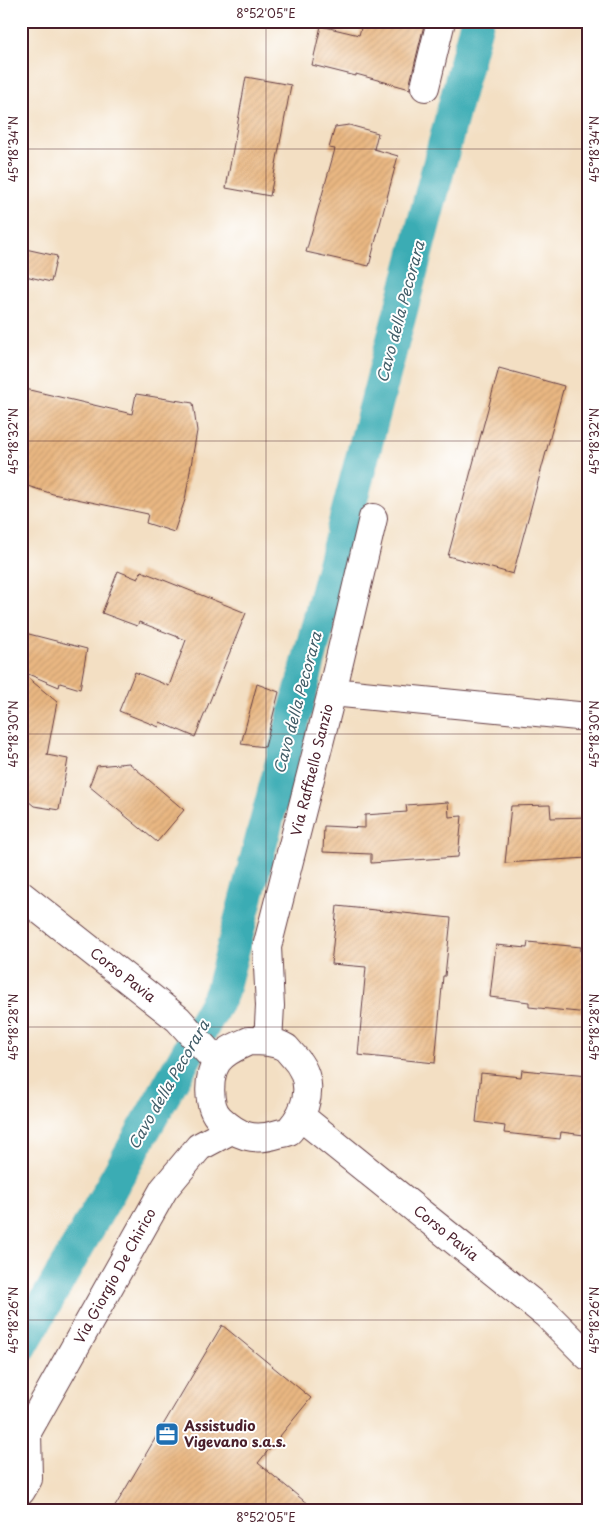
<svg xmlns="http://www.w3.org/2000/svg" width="609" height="1531" viewBox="0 0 609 1531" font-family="'Playpen Sans',sans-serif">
  <defs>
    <pattern id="building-hatch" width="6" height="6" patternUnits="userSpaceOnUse" patternTransform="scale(1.25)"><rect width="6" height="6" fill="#e9b782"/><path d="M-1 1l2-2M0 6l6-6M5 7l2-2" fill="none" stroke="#c99d70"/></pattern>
  </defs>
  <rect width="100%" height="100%" fill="#fff"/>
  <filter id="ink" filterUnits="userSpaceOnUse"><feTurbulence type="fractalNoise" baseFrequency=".02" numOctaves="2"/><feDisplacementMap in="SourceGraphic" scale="10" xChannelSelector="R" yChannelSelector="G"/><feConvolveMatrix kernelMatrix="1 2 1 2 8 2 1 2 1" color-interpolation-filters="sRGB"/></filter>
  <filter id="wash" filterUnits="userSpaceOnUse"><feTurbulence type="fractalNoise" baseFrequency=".0096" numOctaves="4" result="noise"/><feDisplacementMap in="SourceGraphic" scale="20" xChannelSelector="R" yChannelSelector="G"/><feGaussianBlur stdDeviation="1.12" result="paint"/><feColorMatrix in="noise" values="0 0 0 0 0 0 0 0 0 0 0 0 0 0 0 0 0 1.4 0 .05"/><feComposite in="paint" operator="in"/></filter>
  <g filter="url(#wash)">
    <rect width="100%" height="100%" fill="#f3dfc3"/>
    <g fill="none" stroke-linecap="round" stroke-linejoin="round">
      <path stroke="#3bacb4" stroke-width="34" d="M21 1346 221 994 477 21"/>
    </g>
    <g id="blocks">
      <path fill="url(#building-hatch)" d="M363 21H425L410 83V89L356 74V76L312 65 321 26 359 35Z
        M246 77 291 85 270 196 226 188Z
        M349 125 378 133 374 149 398 156 369 266 306 252 335 149 329 148 335 127Z
        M21 248 57 256 51 282 21 275Z
        M499 368 564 386 513 574 448 556Z
        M21 388 132 414 136 394 193 403 197 431 185 500 174 532 146 523 148 514 53 494 21 484Z
        M118 571 138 579 141 571 246 613 195 737 160 722 159 727 119 711 135 672 169 686 186 640 139 622 137 626 102 613Z
        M25 633 87 649 80 689 60 683 59 687 21 671V656Z
        M21 672 57 702 47 755 68 759 59 810 34 806 21 795Z
        M257 684 279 692 265 747 241 744Z
        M129 763 184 810 157 842 89 786 97 766Z
        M448 802 449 817 462 816 458 857 371 863V854L323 852 324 826 365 828V815L407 812 406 805Z
        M550 805 551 818 588 817V858L505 863 511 806Z
        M337 906 451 918 445 976H443L435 1063 358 1055 366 967 331 964Z
        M528 942 581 947V954L588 955V1013L529 1007V1002L490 997 496 945 527 948Z
        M522 1070 588 1076V1095L584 1135 561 1132 560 1139 504 1133 505 1126 476 1122 481 1073 521 1077Z
        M222 1325 311 1398 258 1463 315 1510H113Z"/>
    </g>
  </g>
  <g filter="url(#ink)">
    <use href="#blocks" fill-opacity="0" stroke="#633c42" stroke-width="1"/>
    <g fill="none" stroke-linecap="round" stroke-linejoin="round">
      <g stroke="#633c42" stroke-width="30">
        <path id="minor" d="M425 87 441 21
          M332 692 373 518
          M21 895 178 1019 217 1062
          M249 1041C261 1041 275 1041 286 1048 288 1050 291 1054 293 1056 312 1076 311 1100 296 1122 294 1124 291 1129 289 1131 286 1133 281 1133 278 1134 253 1142 238 1136 220 1119 207 1107 208 1076 217 1062 224 1051 238 1046 249 1041Z
          M268 1042 270 1006 267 947 332 692 588 717
          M300 1116 546 1314 588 1356
          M21 1443 164 1189 199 1147 231 1130
          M21 1491 28 1479 27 1432"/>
      </g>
      <use href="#minor" stroke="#fff" stroke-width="28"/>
    </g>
  </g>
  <path fill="none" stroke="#4a1f2b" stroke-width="1" stroke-opacity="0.45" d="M266 21V1510M21 149H588M21 441H588M21 734H588M21 1027H588M21 1320H588"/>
  <defs>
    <g id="office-square" transform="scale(1.25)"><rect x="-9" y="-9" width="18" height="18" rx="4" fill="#1f6fb2" stroke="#fff"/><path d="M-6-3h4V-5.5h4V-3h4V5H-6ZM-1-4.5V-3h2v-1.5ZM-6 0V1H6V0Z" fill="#fff"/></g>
  </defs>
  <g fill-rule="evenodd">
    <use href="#office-square" x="167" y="1434"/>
  </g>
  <g text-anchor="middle" stroke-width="4" stroke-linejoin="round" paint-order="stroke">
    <g font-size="14" fill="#4a1f2b" stroke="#fff">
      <text transform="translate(312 770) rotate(-76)" y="5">Via Raffaello Sanzio</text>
      <text transform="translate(123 975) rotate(38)" y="5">Corso Pavia</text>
      <text transform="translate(446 1233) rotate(39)" y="5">Corso Pavia</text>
      <text transform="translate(115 1276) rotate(-61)" y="5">Via Giorgio De Chirico</text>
    </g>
    <g font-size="14" font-weight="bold" fill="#4a1f2b" stroke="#fff" text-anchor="start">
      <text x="184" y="1431">Assistudio<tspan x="184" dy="16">Vigevano s.a.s.</tspan></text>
    </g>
    <g font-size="15" font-style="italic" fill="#435e69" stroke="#fff">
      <text transform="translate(401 312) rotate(-75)" y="5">Cavo della Pecorara</text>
      <text transform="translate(298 703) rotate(-75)" y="5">Cavo della Pecorara</text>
      <text transform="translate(169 1085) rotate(-60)" y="5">Cavo della Pecorara</text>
    </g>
  </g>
  <rect width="609" height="1531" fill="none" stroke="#fff" stroke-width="55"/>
  <rect x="28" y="28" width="554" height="1476" fill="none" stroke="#4a1f2b" stroke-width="2"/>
  <g font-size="12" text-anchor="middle" fill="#4a1f2b">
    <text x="266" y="18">8°52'05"E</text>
    <text transform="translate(14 149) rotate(-90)" y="4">45°18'34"N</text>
    <text transform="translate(595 149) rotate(-90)" y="4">45°18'34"N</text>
    <text transform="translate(14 441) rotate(-90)" y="4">45°18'32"N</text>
    <text transform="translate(595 441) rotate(-90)" y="4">45°18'32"N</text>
    <text transform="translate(14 734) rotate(-90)" y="4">45°18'30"N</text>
    <text transform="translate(595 734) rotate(-90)" y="4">45°18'30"N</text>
    <text transform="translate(14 1027) rotate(-90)" y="4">45°18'28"N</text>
    <text transform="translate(595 1027) rotate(-90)" y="4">45°18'28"N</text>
    <text transform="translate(14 1320) rotate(-90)" y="4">45°18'26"N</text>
    <text transform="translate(595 1320) rotate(-90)" y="4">45°18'26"N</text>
    <text x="266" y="1522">8°52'05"E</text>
  </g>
</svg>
